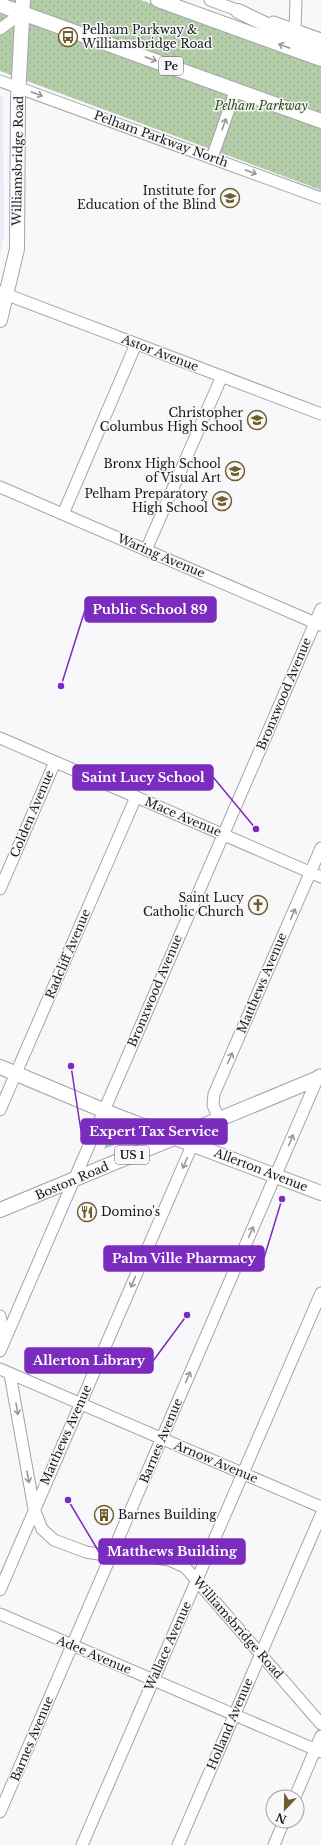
<svg xmlns="http://www.w3.org/2000/svg" width="321" height="1845" viewBox="0 0 321 1845" font-family="'Libre Baskerville',serif">
  <defs>
    <pattern id="park-dots" width="8" height="8" patternUnits="userSpaceOnUse"><rect width="8" height="8" fill="#b3cda9"/><path d="M2 2h.1M6 6h.1" fill="none" stroke="#99af91" stroke-width="1.8" stroke-linecap="round"/></pattern>
  </defs>
  <rect width="100%" height="100%" fill="#f8f7fa"/>
  <path fill="#eceaf5" d="M0 96 3 97 4 234 0 257Z"/>
  <path fill="url(#park-dots)" d="M0 0H141L321 65V190L0 71Z
    M111 1133 128 1140 104 1149Z"/>
  <g fill="none" stroke-linecap="round" stroke-linejoin="round">
    <g stroke="#a4a3a6" stroke-width="13">
      <path id="minor" d="M210 0 245 13
        M273 22 321 39
        M0 29 22 13
        M295 29 296 0
        M0 81 321 198
        M212 158 236 89
        M0 292 321 414
        M0 487 320 625
        M63 514 136 344
        M146 550 222 376
        M0 738 321 877
        M0 889 55 762
        M0 1110 136 797
        M219 1119 213 1105 214 1094 321 848
        M0 1316 5 1339
        M0 1351 321 609
        M0 1369 321 1507
        M10 1374 34 1509 42 1529 54 1540 86 1552 111 1556H142L169 1560 185 1567 321 1724
        M0 1590 200 1127
        M0 1614 321 1752
        M295 1797 321 1736
        M0 1812 319 1075
        M82 1845 321 1293
        M178 1845 321 1515
        M274 1845 284 1821"/>
    </g>
    <g stroke="#a4a3a6" stroke-width="16">
      <path id="major" d="M158 0 321 59
        M0 5 321 121
        M238 11 317 49
        M0 320 17 249 18 98 23 0
        M0 1067 117 1116 321 1193
        M0 1210 321 1077"/>
    </g>
    <use href="#minor" stroke="#fff" stroke-width="11"/>
    <use href="#major" stroke="#fff" stroke-width="14"/>
  </g>
  <defs><path id="oneway-shaft" d="M-6 0H5M1.5-3L5.5 0L1.5 3" fill="none" stroke-width="1.6" stroke-linecap="round" stroke-linejoin="round"/></defs>
  <g stroke="#989898">
    <use href="#oneway-shaft" transform="translate(284 46) rotate(-160)"/>
    <use href="#oneway-shaft" transform="translate(151 59) rotate(20)"/>
    <use href="#oneway-shaft" transform="translate(37 94) rotate(20)"/>
    <use href="#oneway-shaft" transform="translate(224 124) rotate(-71)"/>
    <use href="#oneway-shaft" transform="translate(251 172) rotate(20)"/>
    <use href="#oneway-shaft" transform="translate(293 914) rotate(-67)"/>
    <use href="#oneway-shaft" transform="translate(230 1058) rotate(-66)"/>
    <use href="#oneway-shaft" transform="translate(291 1140) rotate(-67)"/>
    <use href="#oneway-shaft" transform="translate(185 1163) rotate(113)"/>
    <use href="#oneway-shaft" transform="translate(251 1232) rotate(-66)"/>
    <use href="#oneway-shaft" transform="translate(133 1282) rotate(113)"/>
    <use href="#oneway-shaft" transform="translate(188 1377) rotate(-67)"/>
    <use href="#oneway-shaft" transform="translate(17 1409) rotate(80)"/>
    <use href="#oneway-shaft" transform="translate(28 1477) rotate(80)"/>
  </g>
  <defs>
    <g id="bus-ring" transform="scale(1)"><circle r="9.5" fill="#f8f7fa" stroke="#6f5e2c" stroke-width="1.5"/><path d="M-5-6H5V4H4V6H2V4H-2V6H-4V4H-5ZM-3.5-4V0h7V-4ZM-3.5 1.2v1.5H-2V1.2ZM2 1.2v1.5H3.5V1.2Z" fill="#6f5e2c"/></g>
    <g id="school-ring" transform="scale(1)"><circle r="9.5" fill="#f8f7fa" stroke="#6f5e2c" stroke-width="1.5"/><path d="M0-5L7-2L0 1L-7-2ZM-4 1L0 2.5L4 1V4Q0 6-4 4Z" fill="#6f5e2c"/></g>
    <g id="church-ring" transform="scale(1)"><circle r="9.5" fill="#f8f7fa" stroke="#6f5e2c" stroke-width="1.5"/><path d="M-1.2-6h2.4v3.5h3.3v2.4h-3.3V6h-2.4V-.1h-3.3v-2.4h3.3Z" fill="#6f5e2c"/></g>
    <g id="restaurant-ring" transform="scale(1)"><circle r="9.5" fill="#f8f7fa" stroke="#6f5e2c" stroke-width="1.5"/><path d="M-5-6h1v4h1v-4h1v4h1v-4h1v5L-1.5 .5V6h-2V.5L-5-1ZM5-6V6H3V1.5H1.5Q1.5-4 5-6Z" fill="#6f5e2c"/></g>
    <g id="building-ring" transform="scale(1)"><circle r="9.5" fill="#f8f7fa" stroke="#6f5e2c" stroke-width="1.5"/><path d="M-4-6H4V6H1V3H-1V6H-4ZM-2.5-4.3h1.7v1.8h-1.7ZM.8-4.3h1.7v1.8H.8ZM-2.5-1h1.7V.8h-1.7ZM.8-1h1.7V.8H.8Z" fill="#6f5e2c"/></g>
  </defs>
  <g fill-rule="evenodd">
    <use href="#bus-ring" x="68" y="37"/>
    <use href="#school-ring" x="230" y="198"/>
    <use href="#school-ring" x="257" y="420"/>
    <use href="#school-ring" x="235" y="471"/>
    <use href="#school-ring" x="222" y="501"/>
    <use href="#church-ring" x="258" y="905"/>
    <use href="#restaurant-ring" x="87" y="1212"/>
    <use href="#building-ring" x="104" y="1515"/>
  </g>
  <g text-anchor="middle" stroke-width="3" stroke-linejoin="round" paint-order="stroke">
    <g fill="#f8f7fa" stroke="#5c5c5d" stroke-width="1">
      <rect x="159" y="57" width="24" height="18" rx="3"/>
      <rect x="115" y="1146" width="34" height="18" rx="3"/>
    </g>
    <g font-size="11" font-weight="bold" fill="#19191a">
      <text x="171" y="70">Pe</text>
      <text x="132" y="1159">US 1</text>
    </g>
    <g font-size="12" fill="#19191a" stroke="#f8f7fa" text-anchor="end">
      <text x="82" y="34" text-anchor="start">Pelham Parkway &amp;<tspan x="82" dy="14">Williamsbridge Road</tspan></text>
      <text x="216" y="195">Institute for<tspan x="216" dy="14">Education of the Blind</tspan></text>
      <text x="243" y="417">Christopher<tspan x="243" dy="14">Columbus High School</tspan></text>
      <text x="221" y="468">Bronx High School<tspan x="221" dy="14">of Visual Art</tspan></text>
      <text x="208" y="498">Pelham Preparatory<tspan x="208" dy="14">High School</tspan></text>
      <text x="244" y="902">Saint Lucy<tspan x="244" dy="14">Catholic Church</tspan></text>
      <text x="101" y="1216" text-anchor="start">Domino's</text>
      <text x="118" y="1519" text-anchor="start">Barnes Building</text>
    </g>
    <g font-size="12" font-style="italic" fill="#295116" stroke="#f8f7fa">
      <text x="261" y="110">Pelham Parkway</text>
    </g>
    <g font-size="12" fill="#19191a" stroke="#f8f7fa">
      <text transform="translate(161 139) rotate(20)" y="4">Pelham Parkway North</text>
      <text transform="translate(18 161) rotate(-89)" y="4">Williamsbridge Road</text>
      <text transform="translate(160 353) rotate(21)" y="4">Astor Avenue</text>
      <text transform="translate(161 556) rotate(23)" y="4">Waring Avenue</text>
      <text transform="translate(284 694) rotate(-67)" y="4">Bronxwood Avenue</text>
      <text transform="translate(32 814) rotate(-67)" y="4">Colden Avenue</text>
      <text transform="translate(183 817) rotate(23)" y="4">Mace Avenue</text>
      <text transform="translate(68 954) rotate(-67)" y="4">Radcliff Avenue</text>
      <text transform="translate(262 983) rotate(-67)" y="4">Matthews Avenue</text>
      <text transform="translate(155 991) rotate(-67)" y="4">Bronxwood Avenue</text>
      <text transform="translate(261 1170) rotate(21)" y="4">Allerton Avenue</text>
      <text transform="translate(72 1181) rotate(-23)" y="4">Boston Road</text>
      <text transform="translate(66 1435) rotate(-66)" y="4">Matthews Avenue</text>
      <text transform="translate(161 1441) rotate(-67)" y="4">Barnes Avenue</text>
      <text transform="translate(216 1462) rotate(23)" y="4">Arnow Avenue</text>
      <text transform="translate(238 1628) rotate(49)" y="4">Williamsbridge Road</text>
      <text transform="translate(168 1646) rotate(-66)" y="4">Wallace Avenue</text>
      <text transform="translate(94 1655) rotate(23)" y="4">Adee Avenue</text>
      <text transform="translate(230 1724) rotate(-67)" y="4">Holland Avenue</text>
      <text transform="translate(32 1739) rotate(-67)" y="4">Barnes Avenue</text>
    </g>
  </g>
  <path fill="none" stroke="#7b2cbf" stroke-width="1.5" d="M61 686L85 610M256 829L213 777M71 1066L81 1131M282 1199L264 1258M187 1315L153 1361M68 1500L99 1552"/>
  <g fill="#7b2cbf" stroke="#f8f7fa" stroke-width="1.5">
    <circle cx="61" cy="686" r="4"/>
    <circle cx="256" cy="829" r="4"/>
    <circle cx="71" cy="1066" r="4"/>
    <circle cx="282" cy="1199" r="4"/>
    <circle cx="187" cy="1315" r="4"/>
    <circle cx="68" cy="1500" r="4"/>
  </g>
  <g fill="#7b2cbf" stroke="#7b2cbf" stroke-width="1.5">
    <rect x="85" y="597" width="131" height="25" rx="4"/>
    <rect x="73" y="765" width="140" height="25" rx="4"/>
    <rect x="81" y="1119" width="146" height="25" rx="4"/>
    <rect x="104" y="1246" width="160" height="25" rx="4"/>
    <rect x="25" y="1348" width="128" height="25" rx="4"/>
    <rect x="99" y="1539" width="146" height="25" rx="4"/>
  </g>
  <g font-size="13" text-anchor="middle" font-weight="bold" fill="#fff">
    <text x="150" y="614">Public School 89</text>
    <text x="143" y="782">Saint Lucy School</text>
    <text x="154" y="1136">Expert Tax Service</text>
    <text x="184" y="1263">Palm Ville Pharmacy</text>
    <text x="89" y="1365">Allerton Library</text>
    <text x="172" y="1556">Matthews Building</text>
  </g>
  <g transform="translate(285 1809) rotate(202)"><circle r="19" fill="#f8f7fa" stroke="#9f9ea0"/>
  <path d="M0-3L7 15L0 10L-7 15Z" fill="#6f5e2c"/>
  <text y="-6" font-size="11" font-weight="bold" text-anchor="middle" fill="#19191a">N</text>
  </g>
</svg>
